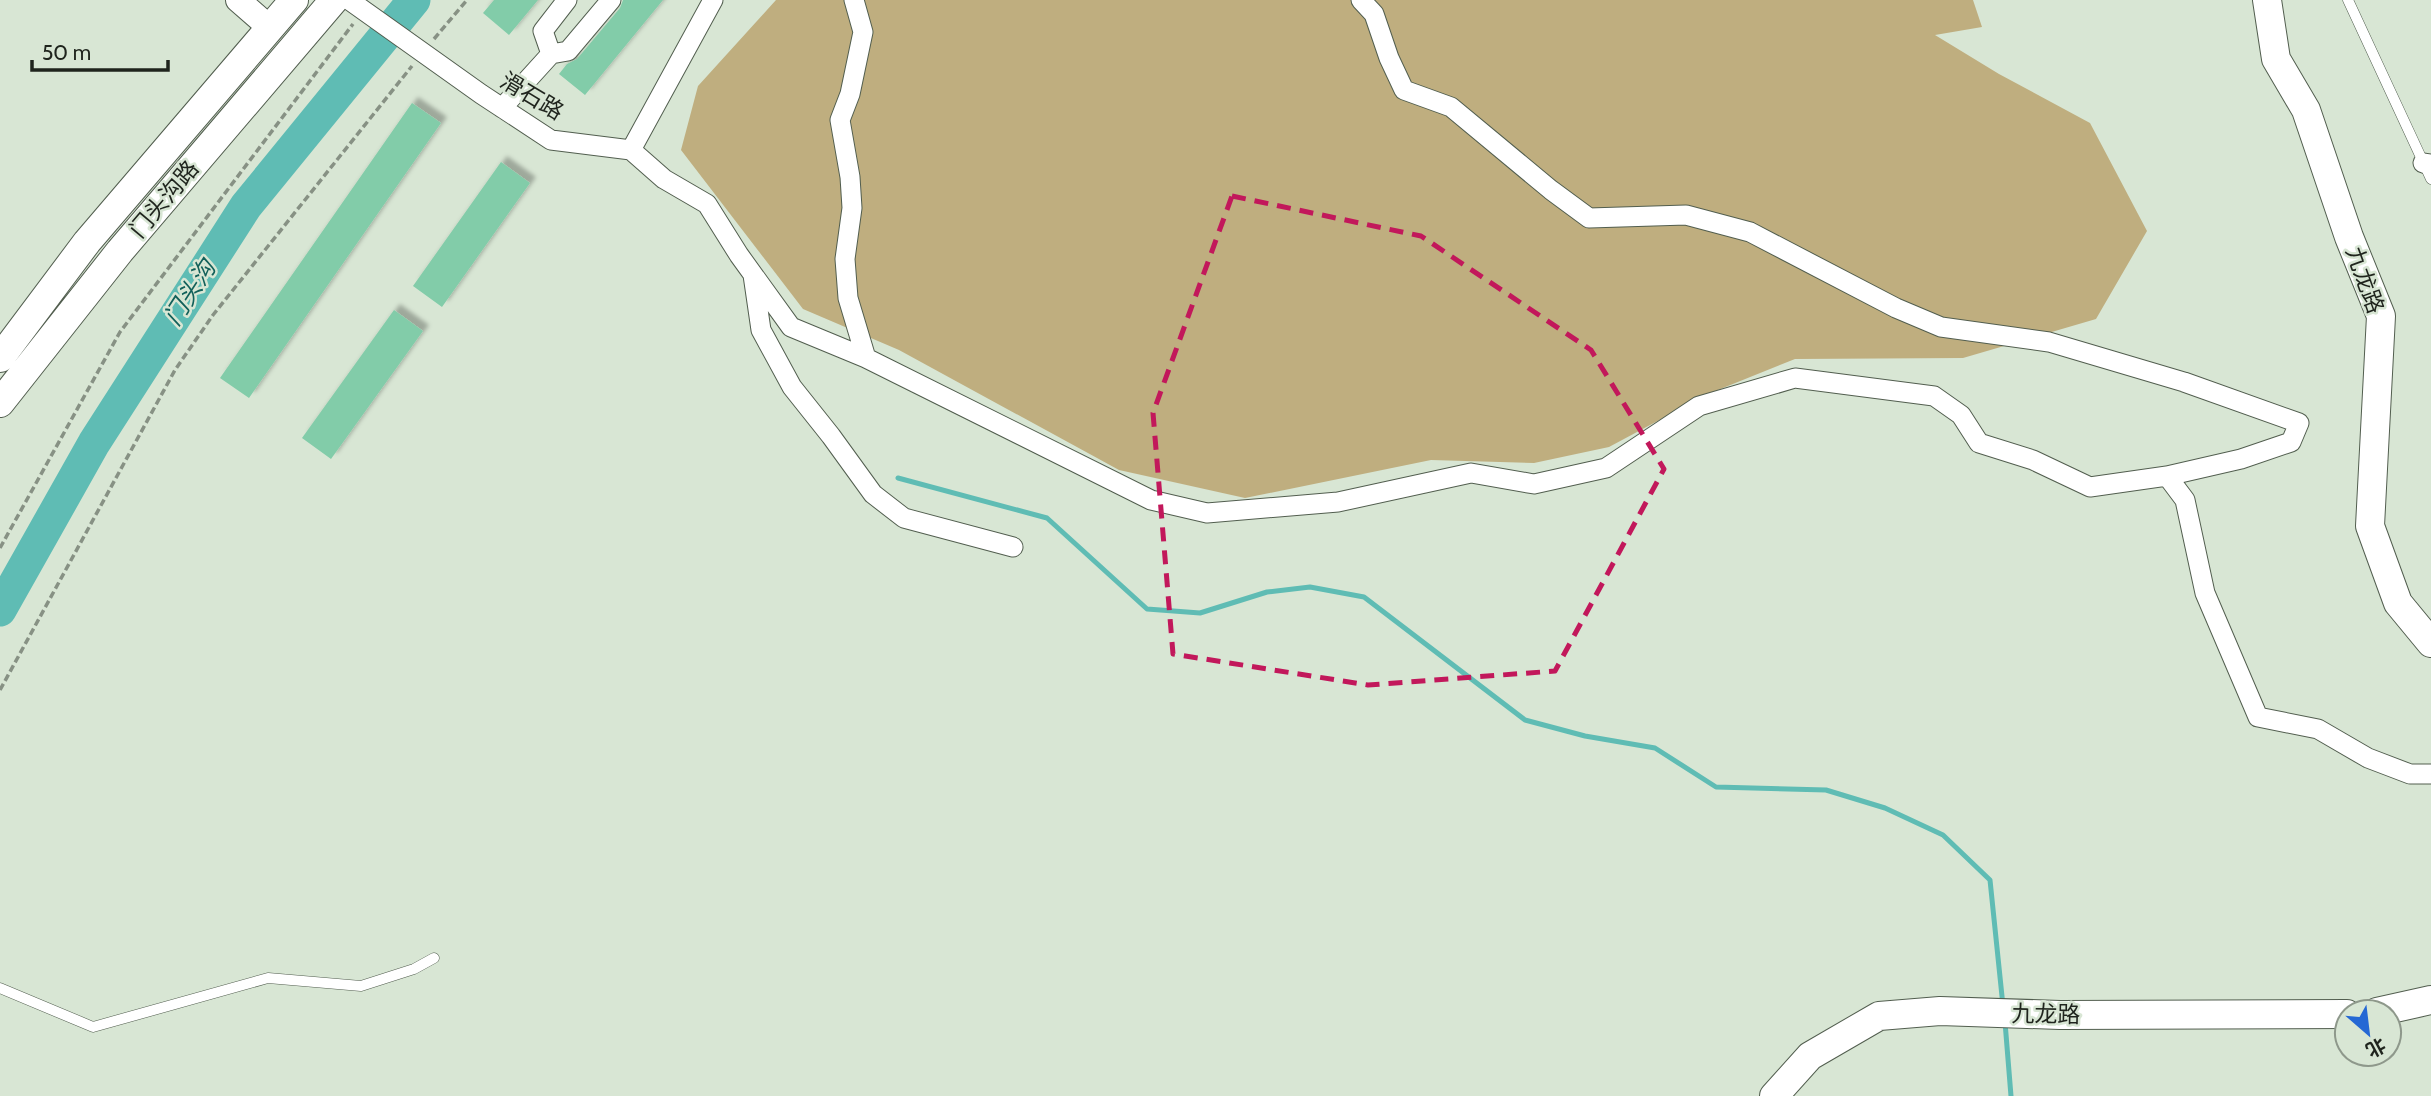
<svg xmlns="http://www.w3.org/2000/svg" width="2431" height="1096" viewBox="0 0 2431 1096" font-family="Cabin,'Noto Sans SC',sans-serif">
  <defs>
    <filter id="shadow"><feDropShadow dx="6" dy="-6" stdDeviation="2" flood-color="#0004"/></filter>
  </defs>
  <rect width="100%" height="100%" fill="#d8e6d4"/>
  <path fill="#bfae7f" d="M776 0H1973L1982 27 1935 35 1999 74 2090 123 2147 231 2096 319 1963 358 1795 359 1708 394 1609 447 1534 463 1431 460 1245 498 1119 470 899 350 803 309 681 150 698 86Z"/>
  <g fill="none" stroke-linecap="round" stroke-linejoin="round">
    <path stroke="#5fbcb4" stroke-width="5" d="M898 478 1047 518 1147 609 1200 613 1267 592 1310 587 1364 597 1525 720 1585 736 1655 748 1716 787 1826 790 1885 808 1943 835 1990 880 2003 1006
      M2005 1022 2011 1096"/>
    <path stroke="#5fbcb4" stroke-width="33" d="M0 610 94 443 246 206 414 0"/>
  </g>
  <path fill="#82cca9" filter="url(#shadow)" d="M494 0H538L509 35 483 13Z
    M623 0H663L585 95 559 74 567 64 577 59 620 8Z
    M412 103 441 123 249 398 220 378Z
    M501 162 530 183 442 307 413 286Z
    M394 310 423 331 331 459 302 438Z"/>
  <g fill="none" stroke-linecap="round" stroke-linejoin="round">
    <g stroke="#525e4f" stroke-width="11">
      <path id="service" d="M2348 0 2431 179
        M0 988 93 1027 268 978 361 986 414 969 434 958"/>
    </g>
    <g stroke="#525e4f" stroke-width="21">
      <path id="minor" d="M349 0 481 94 551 140 631 150 713 0
        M854 0 863 32 850 94 840 120 850 177 852 208 845 259 848 298 866 358 1151 500 1207 513 1338 502 1471 473 1534 484 1606 468 1699 406 1795 378 1934 396 1961 415 1979 443 2033 460 2090 487 2167 476 2185 500 2205 593 2258 717 2318 729 2368 758 2410 774H2431
        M1361 0 1374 14 1389 58 1404 90 1451 107 1551 190 1589 218 1686 215 1750 232 1896 308 1941 327 2049 342 2184 382 2299 423 2291 442 2241 459 2167 476
        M551 54 543 31 567 0
        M502 108 551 54 568 51 611 0
        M631 150 664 179 707 204 739 255 791 327 866 358
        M2423 163 2431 164
        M753 275 761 330 792 387 831 436 873 494 904 518 1013 547"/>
    </g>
    <g stroke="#525e4f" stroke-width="26">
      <path id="tertiary" d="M238 0 269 27"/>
    </g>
    <g stroke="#525e4f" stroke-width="30">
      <path id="secondary" d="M2267 0 2276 59 2306 110 2349 237 2381 316 2370 526 2398 603 2431 643
        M0 358 87 242 294 0
        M0 403 120 251 334 0
        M2377 1012 2431 1000
        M1774 1096 1810 1056 1879 1016 1940 1011 2060 1015 2347 1014"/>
    </g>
    <path stroke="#879184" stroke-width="3.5" stroke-dasharray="7 3.5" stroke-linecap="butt" d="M434 39 467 0
      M0 548 120 332 353 24
      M0 690 175 370 213 315 412 66"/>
    <use href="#service" stroke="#fff" stroke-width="10"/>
    <use href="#minor" stroke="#fff" stroke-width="19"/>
    <use href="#tertiary" stroke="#fff" stroke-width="24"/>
    <use href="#secondary" stroke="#fff" stroke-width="28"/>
  </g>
  <path fill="none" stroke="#c2185b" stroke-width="5" stroke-dasharray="14 9" stroke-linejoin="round" d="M1232 196 1421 236 1591 350 1664 469 1555 671 1368 685 1173 654 1153 413Z"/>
  <g text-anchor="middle" stroke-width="5" stroke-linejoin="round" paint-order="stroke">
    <g font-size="23" fill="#1f241d" stroke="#d8e6d4">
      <text transform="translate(532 96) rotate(31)" y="8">滑石路</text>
      <text transform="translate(164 199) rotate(-50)" y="8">门头沟路</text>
      <text transform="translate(2365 280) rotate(70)" y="8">九龙路</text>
      <text transform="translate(2046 1014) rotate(1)" y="8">九龙路</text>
    </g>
    <g font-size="24" font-style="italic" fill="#11605a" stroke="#d8e6d4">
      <text transform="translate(190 293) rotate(-57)" y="8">门头沟</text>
    </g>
  </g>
  <g transform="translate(2368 1033) rotate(152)"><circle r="33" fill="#d8e6d4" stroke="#8e988b" stroke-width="2"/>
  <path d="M0-5L12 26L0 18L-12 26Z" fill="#2568d4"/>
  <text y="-10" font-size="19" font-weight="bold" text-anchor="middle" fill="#1f241d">北</text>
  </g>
  <path d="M32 60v10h136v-10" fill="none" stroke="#1f241d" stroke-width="3.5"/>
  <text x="42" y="60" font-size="21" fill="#1f241d" stroke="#d8e6d4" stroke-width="5" paint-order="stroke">50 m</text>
</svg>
